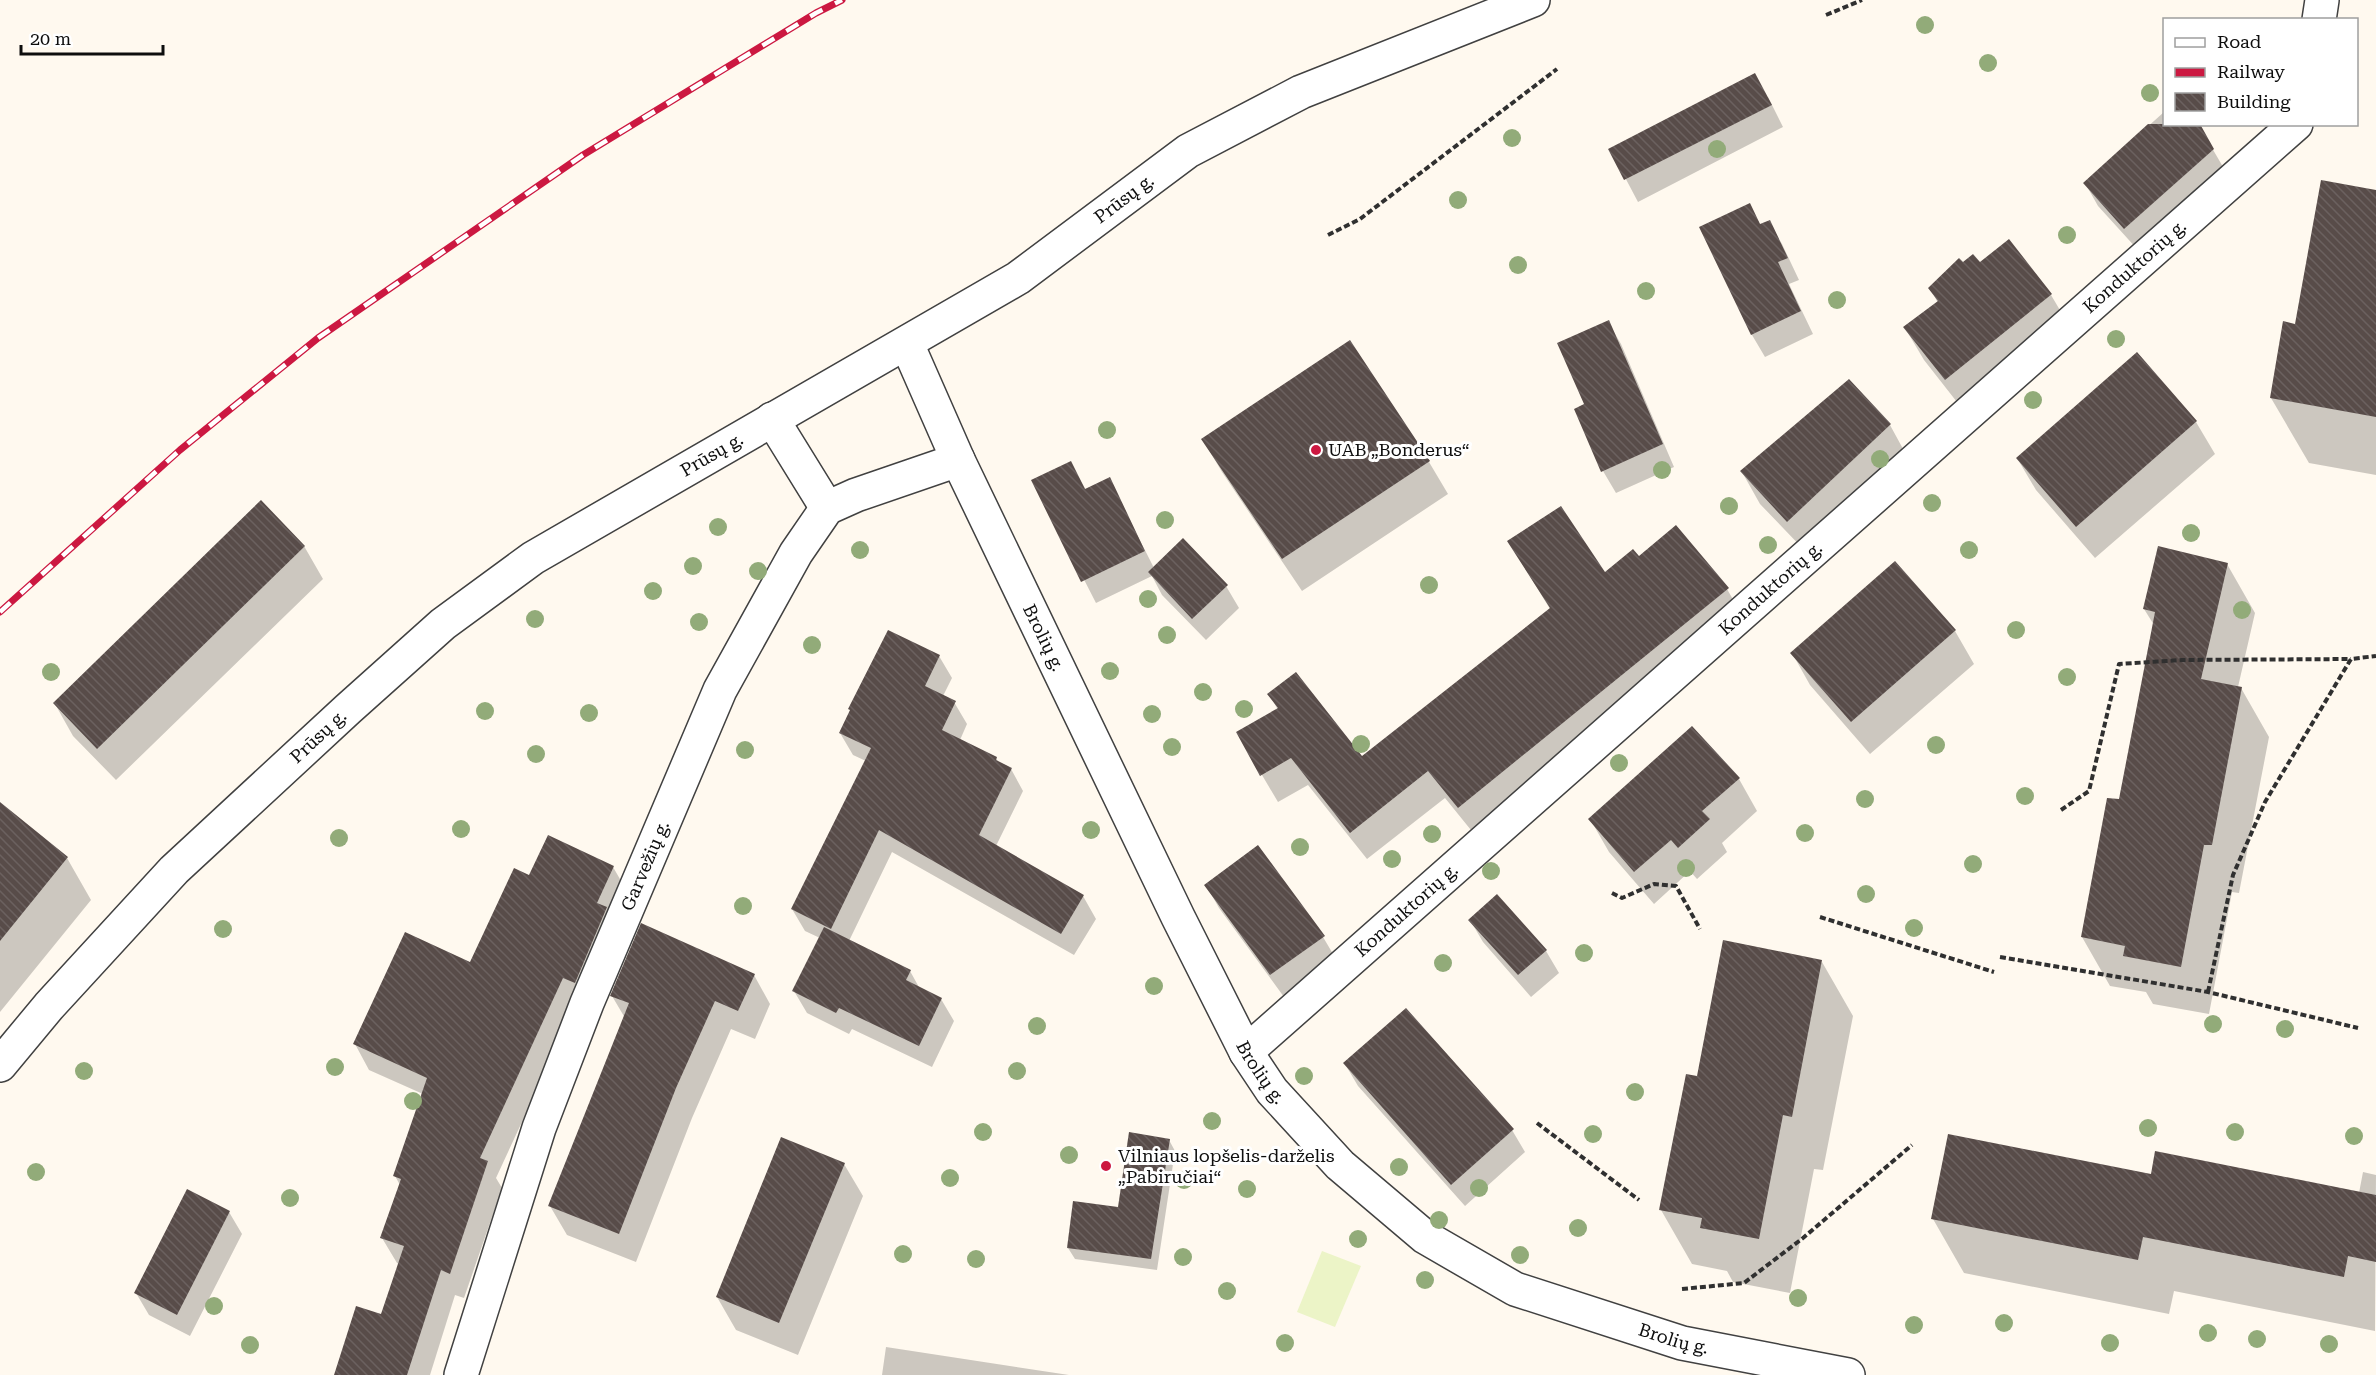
<svg xmlns="http://www.w3.org/2000/svg" width="2376" height="1375" viewBox="0 0 2376 1375" font-family="'Roboto Serif',serif">
  <defs>
    <pattern id="building-back-hatch" width="6" height="6" patternUnits="userSpaceOnUse" patternTransform="scale(1.5)"><rect width="6" height="6" fill="#584c49"/><path d="M-1 5l2 2M0 0l6 6M5-1l2 2" fill="none" stroke="#6b615f"/></pattern>
  </defs>
  <rect width="100%" height="100%" fill="#fff9ef"/>
  <path fill="#ecf4c7" d="M1322 1251 1361 1266 1335 1327 1297 1312Z"/>
  <path fill="#0003" d="M1768 97 1783 127 1638 202 1610 149Z
    M2164 112V124H2198L2226 172 2138 250 2098 206 2085 183Z
    M2376 191V475L2309 463 2271 398 2296 325Z
    M1749 205 1761 226 1769 222 1782 244 1799 280 1789 284 1813 334 1765 357 1752 335 1701 228Z
    M2008 242 2051 295 2070 327 1964 411 1924 360 1905 328 1938 303 1930 288 1962 265H1980Z
    M1608 322 1621 344 1674 467 1616 493 1603 471 1586 405Z
    M2196 422 2215 454 2095 558 2036 490 2017 458Z
    M1890 425 1908 458 1807 553 1760 504 1742 472Z
    M1203 440 1429 462 1448 494 1302 591 1222 472Z
    M1070 463 1086 490 1109 479 1154 568 1226 586 1239 608 1206 640 1162 595 1152 576 1096 603 1033 480Z
    M1509 542 1604 574 1727 589 1743 617 1475 835 1445 798 1367 859 1308 785 1278 802 1262 775 1278 710 1269 694 1362 758 1550 609Z
    M304 546 323 579 116 780 73 736 55 704Z
    M1895 563 1955 631 1974 664 1870 754 1810 685 1792 653Z
    M2227 564 2255 613 2238 687 2241 688 2269 737 2239 893 2232 892 2209 1014 2153 1004 2146 992 2110 986 2082 937 2121 801 2154 625 2144 609Z
    M939 656 952 678 943 696 954 702 967 724 960 740 996 758 999 763 1011 769 1023 791 996 846 1083 896 1096 919 1074 955 892 852 849 941 910 971 920 989 941 999 954 1021 932 1067 852 1029 849 1034 807 1013 794 991 820 938 805 931 792 909 866 761 853 755 840 733Z
    M1739 779 1757 811 1722 843 1727 852 1697 879 1690 871 1654 904 1609 852 1590 819Z
    M0 804 67 858 91 900 0 1012Z
    M613 867 628 893 496 1178 502 1188 464 1298 455 1295 430 1375H339L382 1316 399 1264 397 1263 382 1238 400 1185 395 1176 423 1094 369 1070 355 1044 471 964 530 877Z
    M1206 885 1323 937 1336 959 1284 997 1219 908Z
    M1470 920 1546 951 1559 973 1531 997 1483 942Z
    M1822 962 1853 1016 1823 1170 1814 1169 1790 1293 1733 1282 1727 1271 1692 1264 1661 1210Z
    M754 975 770 1004 755 1039 731 1029 692 1118 636 1262 567 1235 550 1206 625 1018 612 996Z
    M1345 1064 1512 1130 1525 1152 1465 1206 1358 1086Z
    M1169 1140 1175 1151 1157 1270 1075 1259 1068 1248 1119 1209Z
    M844 1164 863 1196 798 1355 736 1330 717 1297Z
    M2363 1172 2376 1175 2375 1331 2174 1291 2169 1314 1964 1273 1933 1219 2152 1176 2359 1193Z
    M229 1212 242 1234 190 1336 149 1315 136 1293Z
    M886 1347 1069 1375H882Z"/>
  <path fill="url(#building-back-hatch)" d="M1755 73 1772 105 1624 180 1608 149Z
    M2148 124H2200L2214 149 2124 229 2083 183Z
    M2321 180 2376 190V417L2270 398 2283 321 2295 324Z
    M1750 203 1760 224 1770 220 1788 258 1778 262 1801 311 1751 335 1699 227Z
    M2009 239 2052 294 1945 380 1903 327 1938 301 1928 288 1959 258 1963 262 1973 254 1980 262Z
    M1609 320 1663 444 1601 472 1574 409 1584 404 1557 343Z
    M1350 340 1430 461 1282 559 1201 439Z
    M2137 352 2197 421 2076 527 2016 458Z
    M1849 379 1891 424 1787 522 1740 471Z
    M1071 461 1085 489 1110 477 1145 551 1081 582 1031 480Z
    M261 500 305 546 97 749 53 703Z
    M1561 506 1605 572 1633 549 1639 556 1676 525 1729 588 1458 808 1428 771 1350 833 1291 758 1260 776 1236 732 1278 708 1267 694 1296 672 1362 756 1550 608 1507 541Z
    M1183 538 1228 585 1192 619 1148 572Z
    M2158 546 2228 563 2201 679 2242 687 2212 845H2204L2181 967 2123 956 2125 946 2081 937 2107 798 2119 799 2155 612 2143 609Z
    M1895 561 1956 630 1851 722 1790 653Z
    M888 630 940 655 925 686 956 701 942 730 997 757 996 760 1012 768 979 835 1084 895 1061 934 879 830 831 929 791 909 871 748 839 733 850 710 848 709Z
    M1692 726 1740 778 1702 811 1710 819 1678 848 1671 840 1634 872 1588 819Z
    M0 802 68 857 0 941Z
    M548 835 614 866 597 903 607 907 575 983 563 978 480 1158 488 1161 450 1274 441 1270 407 1375H334L356 1306 381 1314 404 1246 380 1238 401 1179 393 1176 427 1078 353 1044 405 932 470 962 514 868 529 875Z
    M1258 845 1325 936 1270 975 1204 885Z
    M1497 894 1547 950 1518 975 1468 920Z
    M641 923 755 974 738 1011 715 1001 676 1088 619 1234 548 1206 629 1003 610 996Z
    M824 927 911 970 906 980 942 998 919 1046 839 1008 836 1013 792 991Z
    M1723 940 1822 960 1792 1117 1783 1115 1759 1239 1700 1228 1702 1218 1659 1210 1686 1074 1697 1076Z
    M1406 1008 1514 1129 1451 1185 1343 1063Z
    M1129 1132 1170 1139 1151 1259 1067 1248 1073 1201 1118 1207Z
    M1948 1134 2151 1174 2155 1151 2376 1195V1262L2348 1256 2344 1277 2143 1237 2138 1260 1931 1219Z
    M781 1137 845 1163 779 1323 716 1297Z
    M187 1189 230 1211 177 1315 134 1293Z"/>
  <g fill="none" stroke-linecap="round" stroke-linejoin="round">
    <g stroke="#414141" stroke-width="36">
      <g id="minor">
        <path d="M2319 20 2322 0"/>
        <path id="s1" d="M907 344 958 460 1178 917 1246 1052 1272 1091 1340 1165 1425 1237 1515 1289 1682 1343 1848 1375"/>
        <path d="M772 419 827 508"/>
        <path id="s2" d="M1246 1052 2296 124"/>
        <path id="s3" d="M0 1065 49 1006 174 870 348 709 443 624 533 558 1018 278 1188 151 1301 92 1533 0"/>
        <path id="s4" d="M461 1375 539 1128 587 1003 720 690 796 553 827 508 856 495 958 460"/>
      </g>
    </g>
    <path stroke="#303030" stroke-width="4" stroke-dasharray="6 3" stroke-linecap="butt" d="M1826 15 1862 0
      M1328 235 1360 219 1557 69
      M2061 810 2089 791 2119 664 2182 660 2351 659
      M1612 893 1622 898 1654 884 1676 886 1700 929
      M1820 917 1994 972
      M2000 957 2208 992 2358 1028
      M2208 992 2233 875 2265 802 2351 659 2376 656
      M1537 1123 1639 1200
      M1682 1289 1744 1283 1803 1238 1912 1145"/>
    <use href="#minor" stroke="#fff" stroke-width="33"/>
    <g stroke="#cc1841" stroke-width="7">
      <path id="rail" d="M0 612 180 450 318 338 583 155 816 13 842 0"/>
    </g>
    <use href="#rail" stroke="#fff" stroke-width="4.5" stroke-dasharray="14" stroke-linecap="butt"/>
  </g>
  <g fill="#92ab79">
    <circle cx="1925" cy="25" r="9"/>
    <circle cx="1988" cy="63" r="9"/>
    <circle cx="2150" cy="93" r="9"/>
    <circle cx="1512" cy="138" r="9"/>
    <circle cx="1717" cy="149" r="9"/>
    <circle cx="1458" cy="200" r="9"/>
    <circle cx="2067" cy="235" r="9"/>
    <circle cx="1518" cy="265" r="9"/>
    <circle cx="1646" cy="291" r="9"/>
    <circle cx="1837" cy="300" r="9"/>
    <circle cx="2116" cy="339" r="9"/>
    <circle cx="2033" cy="400" r="9"/>
    <circle cx="1107" cy="430" r="9"/>
    <circle cx="1880" cy="459" r="9"/>
    <circle cx="1662" cy="470" r="9"/>
    <circle cx="1932" cy="503" r="9"/>
    <circle cx="1729" cy="506" r="9"/>
    <circle cx="1165" cy="520" r="9"/>
    <circle cx="718" cy="527" r="9"/>
    <circle cx="2191" cy="533" r="9"/>
    <circle cx="1768" cy="545" r="9"/>
    <circle cx="860" cy="550" r="9"/>
    <circle cx="1969" cy="550" r="9"/>
    <circle cx="693" cy="566" r="9"/>
    <circle cx="758" cy="571" r="9"/>
    <circle cx="1429" cy="585" r="9"/>
    <circle cx="653" cy="591" r="9"/>
    <circle cx="1148" cy="599" r="9"/>
    <circle cx="2242" cy="610" r="9"/>
    <circle cx="535" cy="619" r="9"/>
    <circle cx="699" cy="622" r="9"/>
    <circle cx="2016" cy="630" r="9"/>
    <circle cx="1167" cy="635" r="9"/>
    <circle cx="812" cy="645" r="9"/>
    <circle cx="1110" cy="671" r="9"/>
    <circle cx="51" cy="672" r="9"/>
    <circle cx="2067" cy="677" r="9"/>
    <circle cx="1203" cy="692" r="9"/>
    <circle cx="1244" cy="709" r="9"/>
    <circle cx="485" cy="711" r="9"/>
    <circle cx="589" cy="713" r="9"/>
    <circle cx="1152" cy="714" r="9"/>
    <circle cx="1361" cy="744" r="9"/>
    <circle cx="1936" cy="745" r="9"/>
    <circle cx="1172" cy="747" r="9"/>
    <circle cx="745" cy="750" r="9"/>
    <circle cx="536" cy="754" r="9"/>
    <circle cx="1619" cy="763" r="9"/>
    <circle cx="2025" cy="796" r="9"/>
    <circle cx="1865" cy="799" r="9"/>
    <circle cx="461" cy="829" r="9"/>
    <circle cx="1091" cy="830" r="9"/>
    <circle cx="1805" cy="833" r="9"/>
    <circle cx="1432" cy="834" r="9"/>
    <circle cx="339" cy="838" r="9"/>
    <circle cx="1300" cy="847" r="9"/>
    <circle cx="1392" cy="859" r="9"/>
    <circle cx="1973" cy="864" r="9"/>
    <circle cx="1686" cy="868" r="9"/>
    <circle cx="1491" cy="871" r="9"/>
    <circle cx="1866" cy="894" r="9"/>
    <circle cx="743" cy="906" r="9"/>
    <circle cx="1914" cy="928" r="9"/>
    <circle cx="223" cy="929" r="9"/>
    <circle cx="1584" cy="953" r="9"/>
    <circle cx="1443" cy="963" r="9"/>
    <circle cx="1154" cy="986" r="9"/>
    <circle cx="2213" cy="1024" r="9"/>
    <circle cx="1037" cy="1026" r="9"/>
    <circle cx="2285" cy="1029" r="9"/>
    <circle cx="335" cy="1067" r="9"/>
    <circle cx="84" cy="1071" r="9"/>
    <circle cx="1017" cy="1071" r="9"/>
    <circle cx="1304" cy="1076" r="9"/>
    <circle cx="1635" cy="1092" r="9"/>
    <circle cx="413" cy="1101" r="9"/>
    <circle cx="1212" cy="1121" r="9"/>
    <circle cx="2148" cy="1128" r="9"/>
    <circle cx="983" cy="1132" r="9"/>
    <circle cx="2235" cy="1132" r="9"/>
    <circle cx="1593" cy="1134" r="9"/>
    <circle cx="2354" cy="1136" r="9"/>
    <circle cx="1069" cy="1155" r="9"/>
    <circle cx="1399" cy="1167" r="9"/>
    <circle cx="36" cy="1172" r="9"/>
    <circle cx="950" cy="1178" r="9"/>
    <circle cx="1184" cy="1180" r="9"/>
    <circle cx="1479" cy="1188" r="9"/>
    <circle cx="1247" cy="1189" r="9"/>
    <circle cx="290" cy="1198" r="9"/>
    <circle cx="1439" cy="1220" r="9"/>
    <circle cx="1578" cy="1228" r="9"/>
    <circle cx="1358" cy="1239" r="9"/>
    <circle cx="903" cy="1254" r="9"/>
    <circle cx="1520" cy="1255" r="9"/>
    <circle cx="1183" cy="1257" r="9"/>
    <circle cx="976" cy="1259" r="9"/>
    <circle cx="1425" cy="1280" r="9"/>
    <circle cx="1227" cy="1291" r="9"/>
    <circle cx="1798" cy="1298" r="9"/>
    <circle cx="214" cy="1306" r="9"/>
    <circle cx="2004" cy="1323" r="9"/>
    <circle cx="1914" cy="1325" r="9"/>
    <circle cx="2208" cy="1333" r="9"/>
    <circle cx="2257" cy="1339" r="9"/>
    <circle cx="1285" cy="1343" r="9"/>
    <circle cx="2110" cy="1343" r="9"/>
    <circle cx="2329" cy="1344" r="9"/>
    <circle cx="250" cy="1345" r="9"/>
  </g>
  <g fill="#cc1841" stroke="#fff" stroke-width="2">
    <circle cx="1316" cy="450" r="6"/>
    <circle cx="1106" cy="1166" r="6"/>
  </g>
  <g text-anchor="middle" stroke-width="6" stroke-linejoin="round" paint-order="stroke">
    <g font-size="18" fill="#0e0e0e" stroke="#fff">
      <text dy="6" stroke="none"><textPath href="#s3" startOffset="1430">Prūsų g.</textPath></text>
      <text dy="6" stroke="none"><textPath href="#s2" startOffset="1186">Konduktorių g.</textPath></text>
      <text dy="6" stroke="none"><textPath href="#s3" startOffset="944">Prūsų g.</textPath></text>
      <text dy="6" stroke="none"><textPath href="#s2" startOffset="700">Konduktorių g.</textPath></text>
      <text dy="6" stroke="none"><textPath href="#s1" startOffset="324">Brolių g.</textPath></text>
      <text dy="6" stroke="none"><textPath href="#s3" startOffset="458">Prūsų g.</textPath></text>
      <text dy="6" stroke="none"><textPath href="#s4" startOffset="542">Garvežių g.</textPath></text>
      <text dy="6" stroke="none"><textPath href="#s2" startOffset="214">Konduktorių g.</textPath></text>
      <text dy="6" stroke="none"><textPath href="#s1" startOffset="810">Brolių g.</textPath></text>
      <text dy="6" stroke="none"><textPath href="#s1" startOffset="1314">Brolių g.</textPath></text>
    </g>
    <g font-size="18" fill="#0e0e0e" stroke="#fff" text-anchor="start">
      <text x="1328" y="456">UAB „Bonderus“</text>
      <text x="1118" y="1162">Vilniaus lopšelis-darželis<tspan x="1118" dy="21">„Pabiručiai“</tspan></text>
    </g>
  </g>
  <rect x="2163" y="18" width="195" height="108" fill="#ffffff" stroke="#9f9f9f" stroke-width="1.5"/>
  <rect x="2175" y="38" width="30" height="9" fill="#ffffff" stroke="#9f9f9f" stroke-width="1.5"/>
  <text x="2217" y="48" font-size="18" fill="#0e0e0e">Road</text>
  <rect x="2175" y="68" width="30" height="9" fill="#cc1841" stroke="#9f9f9f" stroke-width="1.5"/>
  <text x="2217" y="78" font-size="18" fill="#0e0e0e">Railway</text>
  <rect x="2175" y="93" width="30" height="18" fill="url(#building-back-hatch)" stroke="#9f9f9f" stroke-width="1.5"/>
  <text x="2217" y="108" font-size="18" fill="#0e0e0e">Building</text>
  <path d="M21 45v9h142v-9" fill="none" stroke="#0e0e0e" stroke-width="3"/>
  <text x="30" y="45" font-size="18" fill="#0e0e0e" stroke="#ffffff" stroke-width="4.5" paint-order="stroke">20 m</text>
</svg>
